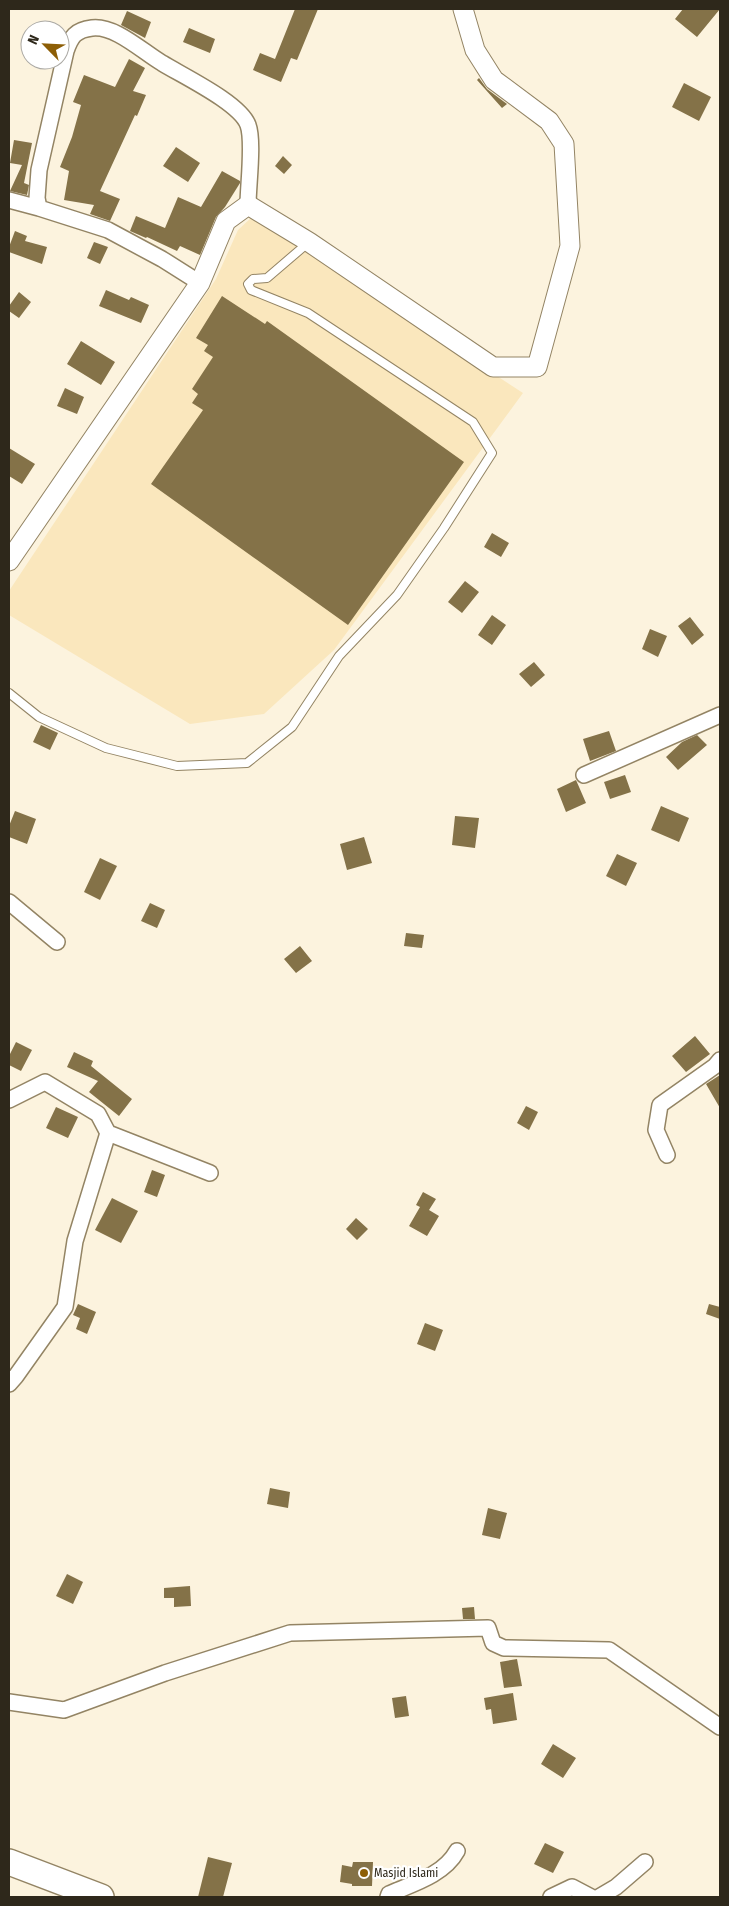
<svg xmlns="http://www.w3.org/2000/svg" width="729" height="1906" viewBox="0 0 729 1906" font-family="'Fira Sans Condensed',sans-serif">
  <rect width="100%" height="100%" fill="#fcf3de"/>
  <path fill="#fae7bd" d="M252 217 523 393 334 650 264 714 190 724 9 615V591L216 279 238 230Z"/>
  <path fill="#847248" d="M295 9H318L297 60 291 58 281 82 253 70 260 53 275 59Z
    M683 9H720L697 37 675 19Z
    M127 11 151 22 145 38 121 25Z
    M189 28 215 39 210 53 183 42Z
    M129 59 145 68 133 91 146 95 137 116 135 115 100 191 120 199 110 221 90 214 94 205 64 200 69 171 60 167 72 137 81 105 73 102 84 75 115 87Z
    M479 78 487 89 507 104 502 108 477 80Z
    M684 83 711 97 699 121 672 107Z
    M14 140 32 143 24 183 29 185 27 195 10 191 22 165 10 163Z
    M176 147 200 163 188 182 163 166Z
    M283 156 292 165 284 174 275 166Z
    M222 171 240 181V183L225 207 216 217 200 255 180 246 177 251 147 237 146 238 130 231 136 216 165 228 178 197 201 207Z
    M15 231 27 236 25 241 47 247 42 264 9 252V247Z
    M94 242 108 247 100 264 87 258Z
    M106 290 129 300 131 297 149 305 141 323 99 306Z
    M19 292 31 302 19 318 9 311V306Z
    M222 296 265 324 267 321 464 462 348 625 151 484 203 410 192 403 198 394 192 389 213 357 204 351 208 345 196 338Z
    M81 341 115 362 101 385 67 364Z
    M65 388 84 397 77 414 57 406Z
    M9 448 35 464 22 484 9 476Z
    M492 533 509 543 501 557 484 547Z
    M465 581 479 592 462 613 448 602Z
    M492 615 506 625 492 645 478 635Z
    M690 617 704 635 692 645 678 626Z
    M650 629 667 636 658 657 642 649Z
    M534 662 545 675 531 687 519 674Z
    M41 725 58 733 50 750 33 742Z
    M609 731 616 751 590 761 583 739Z
    M697 735 707 745 678 770 666 757 682 742Z
    M625 775 631 792 610 799 604 782Z
    M576 780 586 803 566 812 557 789Z
    M661 806 689 818 679 842 651 830Z
    M15 811 36 819 27 844 9 837V826Z
    M455 816 479 818 475 848 452 845Z
    M364 837 372 863 347 870 340 844Z
    M617 854 637 863 626 886 606 876Z
    M100 858 117 866 100 900 84 892Z
    M150 903 165 910 157 928 141 921Z
    M406 933 424 935 422 948 404 946Z
    M300 946 312 961 296 973 284 959Z
    M695 1036 710 1054 686 1072 672 1056Z
    M16 1042 32 1050 21 1071 9 1065V1056Z
    M74 1052 93 1061 91 1066 132 1099 119 1116 89 1092 98 1081 67 1067Z
    M720 1075V1108L706 1084Z
    M526 1106 538 1112 529 1130 517 1123Z
    M56 1107 78 1117 68 1138 46 1128Z
    M152 1170 165 1175 157 1197 144 1192Z
    M423 1192 436 1199 429 1210 439 1216 427 1236 409 1226 420 1207 416 1205Z
    M112 1198 138 1211 121 1243 95 1230Z
    M356 1218 368 1229 357 1240 346 1229Z
    M78 1304 96 1312 87 1334 76 1329 80 1318 73 1315Z
    M709 1304 720 1307V1319L706 1314Z
    M425 1323 443 1330 435 1351 417 1344Z
    M270 1488 290 1492 288 1508 267 1504Z
    M488 1508 507 1513 500 1539 482 1535Z
    M67 1574 83 1582 73 1604 56 1596Z
    M190 1586 191 1606 174 1607V1598H164V1588Z
    M474 1607 475 1619H463L462 1608Z
    M517 1659 522 1686 504 1688 500 1662Z
    M513 1693 517 1720 493 1724 491 1709 486 1710 484 1698Z
    M406 1696 409 1716 395 1718 392 1698Z
    M553 1744 576 1758 563 1778 541 1764Z
    M545 1843 564 1852 553 1873 534 1864Z
    M208 1857 232 1863 223 1897H198Z
    M353 1862H373L372 1886H352V1884L340 1882 342 1865 352 1867Z"/>
  <g fill="none" stroke-linecap="round" stroke-linejoin="round">
    <g stroke="#938464" stroke-width="10">
      <path id="service" d="M9 693 39 717 106 748 177 766 247 763 292 727 339 656 397 595 444 528 492 453 473 422 308 313 251 290 248 284 253 279 267 278 309 242"/>
    </g>
    <g stroke="#938464" stroke-width="18">
      <path id="minor" d="M9 200 39 208
        M200 283 162 259 108 230 39 208 37 198 39 170 66 51C71 37 75 30 92 28 115 25 143 52 162 63 183 76 240 103 248 125 254 141 248 186 248 205
        M584 775 720 715
        M9 902 57 942
        M9 1100 45 1082 98 1114 108 1133 75 1241 65 1307 16 1376 9 1384
        M108 1133 210 1173
        M667 1155 656 1130 660 1105 715 1066 720 1060
        M9 1702 64 1710 165 1673 290 1633 488 1628 493 1643 504 1648 609 1650 720 1727
        M388 1897 389 1894C412 1884 444 1875 457 1851
        M551 1897 572 1887 591 1897
        M599 1897 616 1887 645 1862"/>
    </g>
    <g stroke="#938464" stroke-width="21">
      <path id="tertiary" d="M9 561 200 283 226 221 248 205 309 242 493 367H537L570 246 564 144 549 121 494 80 475 50 463 9"/>
    </g>
    <g stroke="#938464" stroke-width="28">
      <path id="primary" d="M9 1862 101 1897"/>
    </g>
    <use href="#service" stroke="#fff" stroke-width="8"/>
    <use href="#minor" stroke="#fff" stroke-width="15"/>
    <use href="#tertiary" stroke="#fff" stroke-width="19"/>
    <use href="#primary" stroke="#fff" stroke-width="25"/>
  </g>
  <circle fill="#8d5e06" stroke="#fff" stroke-width="2" cx="364" cy="1873" r="5"/>
  <g text-anchor="middle" stroke-width="4.5" stroke-linejoin="round" paint-order="stroke">
    <g font-size="12" fill="#2e281b" stroke="#fff" text-anchor="start">
      <text x="374" y="1877">Masjid Islami</text>
    </g>
  </g>
  <rect width="729" height="1906" fill="none" stroke="#2e281b" stroke-width="20"/>
  <g transform="translate(45 45) rotate(294)"><circle r="24" fill="#ffffff" stroke="#aba9a4"/>
  <path d="M0-4L9 19L0 12L-9 19Z" fill="#8d5e06"/>
  <text y="-8" font-size="14" font-weight="bold" text-anchor="middle" fill="#2e281b">N</text>
  </g>
</svg>
